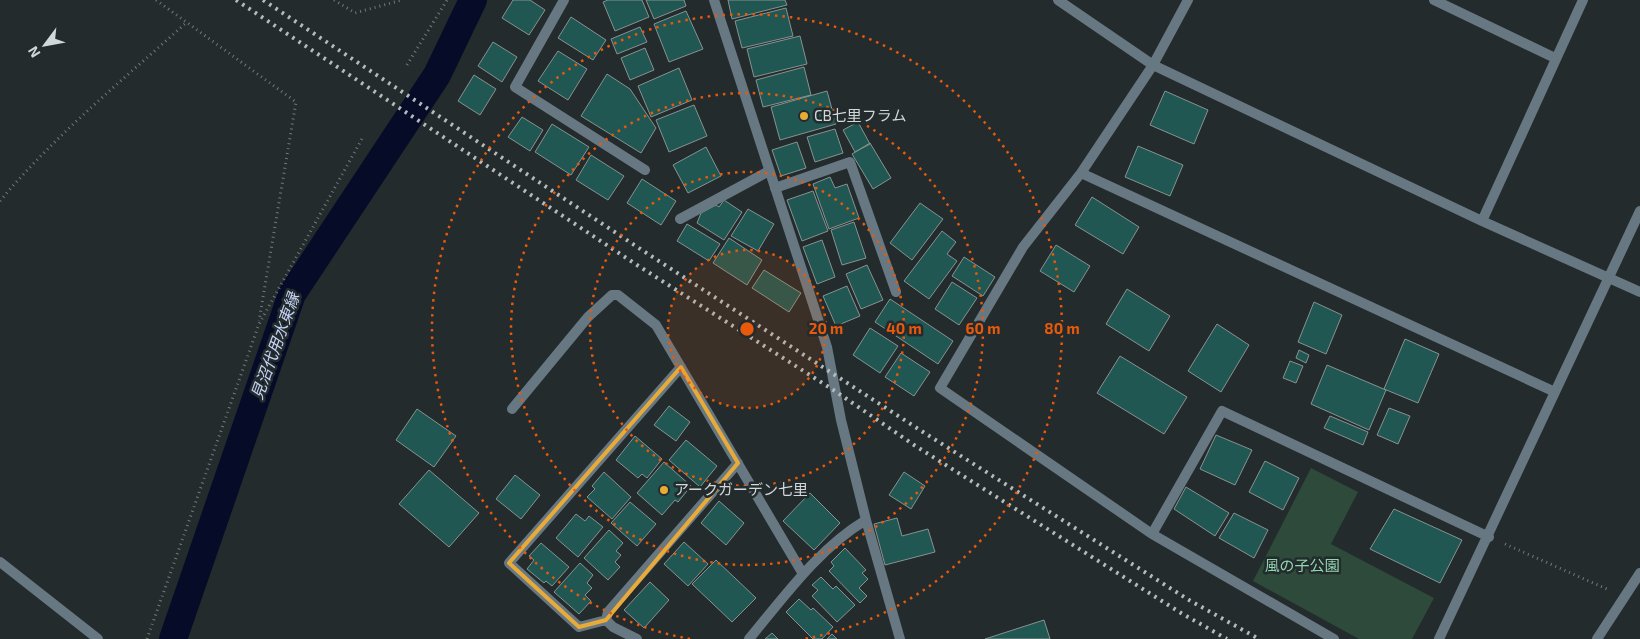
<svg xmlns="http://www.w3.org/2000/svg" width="1640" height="639" viewBox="0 0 1640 639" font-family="'Exo 2','Noto Sans JP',sans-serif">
  <rect width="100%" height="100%" fill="#232b2d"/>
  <path fill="#2e4a3b" d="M1311 468 1358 492 1331 544 1434 598 1412 639H1359L1253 581Z"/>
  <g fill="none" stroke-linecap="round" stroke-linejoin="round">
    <path stroke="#060c28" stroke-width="28" d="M173 639 292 294 437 75 473 0"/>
  </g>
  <path fill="#215752" stroke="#889291" d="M513 0H530L545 10 529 35 502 18Z
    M608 0H642L649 17 615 31 603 2Z
    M646 0H684L686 6 654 19Z
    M728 0H785L787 5 732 19Z
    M786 8 793 36 742 48 735 21Z
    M686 11 703 49 669 62 654 24Z
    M571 17 606 40 593 60 558 38Z
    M640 27 647 42 617 54 611 39Z
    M800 36 807 64 754 77 747 49Z
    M493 42 517 57 502 82 478 66Z
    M645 48 654 70 630 80 621 58Z
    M558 51 587 69 568 100 538 81Z
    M804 67 811 95 763 107 756 80Z
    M679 68 692 100 651 117 638 86Z
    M607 74 630 89 656 128 641 153 581 116Z
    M474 75 496 89 480 115 458 101Z
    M827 91 836 124 780 140 771 107Z
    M1165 91 1208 110 1194 144 1150 125Z
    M694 105 707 136 669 152 656 120Z
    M522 117 543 130 530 151 508 137Z
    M858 122 870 144 855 152 843 130Z
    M552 124 589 147 571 175 535 152Z
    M835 129 843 153 815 162 807 137Z
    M797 142 806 168 781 176 772 150Z
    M870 143 891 178 873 189 852 154Z
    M1138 146 1183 165 1170 196 1125 177Z
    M706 147 721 176 688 193 673 165Z
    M591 155 624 176 608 200 576 180Z
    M830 177 835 188 847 184 859 218 829 229 813 184Z
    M642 179 676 201 661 225 627 203Z
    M813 191 828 231 802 241 787 200Z
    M1092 197 1139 227 1123 254 1075 225Z
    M724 200 742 212 724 240 697 223 701 213 716 205 719 207Z
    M920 203 943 219 912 260 890 243Z
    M748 209 774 224 758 251 731 236Z
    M854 222 866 258 842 265 831 230Z
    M687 224 720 244 709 261 677 241Z
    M942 231 956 242 947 254 957 261 929 299 904 281Z
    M729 238 762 260 747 285 713 263Z
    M822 240 835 277 817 284 803 247Z
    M1056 245 1090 266 1074 292 1040 271Z
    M964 257 995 277 983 296 952 276Z
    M867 265 883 300 861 309 846 274Z
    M764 270 801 293 789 312 752 288Z
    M952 282 977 298 959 325 935 309Z
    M847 286 860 316 836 326 823 296Z
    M1127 289 1170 316 1149 351 1106 324Z
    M890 299 953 341 938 364 875 322Z
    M1314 302 1342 315 1326 354 1298 342Z
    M1217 324 1249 345 1221 392 1188 371Z
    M870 328 898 346 880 373 853 355Z
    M1405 339 1439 354 1418 403 1384 389Z
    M1299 350 1309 355 1306 363 1296 358Z
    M901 353 930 372 914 396 885 377Z
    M1120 356 1187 397 1164 434 1097 393Z
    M1290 361 1303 366 1296 383 1283 378Z
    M1327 365 1386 390 1369 430 1311 404Z
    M669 406 690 422 676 441 654 425Z
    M1389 408 1410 416 1398 444 1377 435Z
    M417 409 456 436 434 467 396 440Z
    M1330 416 1368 432 1363 445 1324 428Z
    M1216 435 1252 450 1235 485 1200 469Z
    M635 436 662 459 647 478 642 474 638 478 616 460Z
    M686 440 717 466 700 487 669 460Z
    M1265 461 1299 478 1283 510 1249 492Z
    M664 462 691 486 678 502 675 500 662 515 637 493Z
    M429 470 479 513 449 547 399 504Z
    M604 472 631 497 612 519 587 497 595 489 592 486Z
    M904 472 925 486 911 509 889 495Z
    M515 475 540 495 521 519 496 499Z
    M1186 487 1229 513 1215 536 1174 509Z
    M810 493 840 523 814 550 783 521Z
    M719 501 744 523 726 545 701 523Z
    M630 502 656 524 637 546 611 523Z
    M1394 509 1462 540 1440 583 1370 549Z
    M1234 513 1268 530 1254 558 1219 538Z
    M576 514 585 521 589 516 603 527 578 557 556 538Z
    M897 518 902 536 928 529 935 552 885 565 874 524Z
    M609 530 623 543 616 551 621 555 615 562 620 567 608 580 584 558Z
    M684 542 708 564 688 586 664 564Z
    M541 543 569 567 552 586 546 581 544 583 527 569 534 560 529 556Z
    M845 548 866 570 862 573 868 579 859 588 867 596 860 603 829 571 834 566 831 562Z
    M716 560 756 598 732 622 692 584Z
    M580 563 593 575 587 583 592 588 585 595 591 601 579 614 554 592Z
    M821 577 833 589 836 586 855 605 837 622 812 596 818 590 812 585Z
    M650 582 669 600 644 628 624 610Z
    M799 599 811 610 813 608 833 627 822 639H813L786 612Z
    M1044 620 1050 639H985Z
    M772 633 778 639H765Z
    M832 634 837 639H827Z"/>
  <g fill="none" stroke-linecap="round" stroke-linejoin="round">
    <path stroke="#73797b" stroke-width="3" stroke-dasharray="1 4" stroke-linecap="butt" d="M156 0 296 102 259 321
      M334 0 355 13 402 0
      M407 65 447 0
      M0 201C55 135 124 79 187 22
      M1505 544 1609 590
      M147 639 259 324 363 137"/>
    <path stroke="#687883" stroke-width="10" d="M564 0 515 87 645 170
      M1058 0 1153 65
      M775 188 850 162 896 292
      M680 219 769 171"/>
    <path stroke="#687883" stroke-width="10" d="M714 0 827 347 841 420 866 520 900 639
      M1188 0 1153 65 1081 173 1023 247 940 388 1152 534 1334 639
      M1434 0 1555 58
      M1153 65 1482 221 1640 292
      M1081 173 1555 392
      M1482 221 1583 0
      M512 409 588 317 612 295H618L656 325 803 574
      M1152 534 1222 411 1489 537
      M0 562 98 639
      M606 620 579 627 509 563 681 367
      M637 639 613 627 606 620 608 612 738 463
      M749 639C784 597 819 548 866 520
      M1439 639 1640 211
      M1597 639 1640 573"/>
    <path stroke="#b5babb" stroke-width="4" stroke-dasharray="2.5 5" stroke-linecap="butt" d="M236 0 637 265 835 391 914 445 1181 613 1227 639
      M263 0 648 254 923 432 1189 600 1259 639"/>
  </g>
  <path fill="none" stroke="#e9ab38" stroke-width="4" stroke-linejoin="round" d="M681 367 738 463 606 620 579 627 509 563Z"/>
  <circle cx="747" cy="329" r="79" fill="#e8590c" fill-opacity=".12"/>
  <g fill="none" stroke="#e8590c" stroke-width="2.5" stroke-dasharray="2.5 5">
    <circle cx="747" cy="329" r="79"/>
    <circle cx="747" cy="329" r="157"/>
    <circle cx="747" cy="329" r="236"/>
    <path d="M690 639A315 315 0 1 1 804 639"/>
  </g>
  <g fill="#e9ab38" stroke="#232b2d" stroke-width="2">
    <circle cx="804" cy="116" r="5"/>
    <circle cx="664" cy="490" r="5"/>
  </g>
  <g text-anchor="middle" stroke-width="5" stroke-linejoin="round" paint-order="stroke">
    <g font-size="15" fill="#d2d7d8" stroke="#232b2d" text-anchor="start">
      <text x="814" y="121">CB七里フラム</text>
      <text x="674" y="495">アークガーデン七里</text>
    </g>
    <g font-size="15" fill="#92d7b1" stroke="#232b2d">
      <text x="1302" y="571">風の子公園</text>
    </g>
    <g font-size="16" font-style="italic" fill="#c5d3f7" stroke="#232b2d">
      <text transform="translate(275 346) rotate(-70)" y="6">見沼代用水東縁</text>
    </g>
  </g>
  <circle cx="747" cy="329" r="8" fill="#e8590c" stroke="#232b2d" stroke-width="2.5"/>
  <g font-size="15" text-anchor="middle" font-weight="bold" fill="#e8590c" stroke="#232b2d" stroke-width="5" stroke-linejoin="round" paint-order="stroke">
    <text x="826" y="334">20 m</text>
    <text x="904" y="334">40 m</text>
    <text x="983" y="334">60 m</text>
    <text x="1062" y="334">80 m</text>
  </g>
  <g transform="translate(45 45) rotate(238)" stroke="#232b2d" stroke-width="4" paint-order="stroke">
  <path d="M0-4L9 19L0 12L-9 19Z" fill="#d2d7d8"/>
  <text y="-8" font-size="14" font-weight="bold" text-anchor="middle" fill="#d2d7d8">N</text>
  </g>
</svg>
